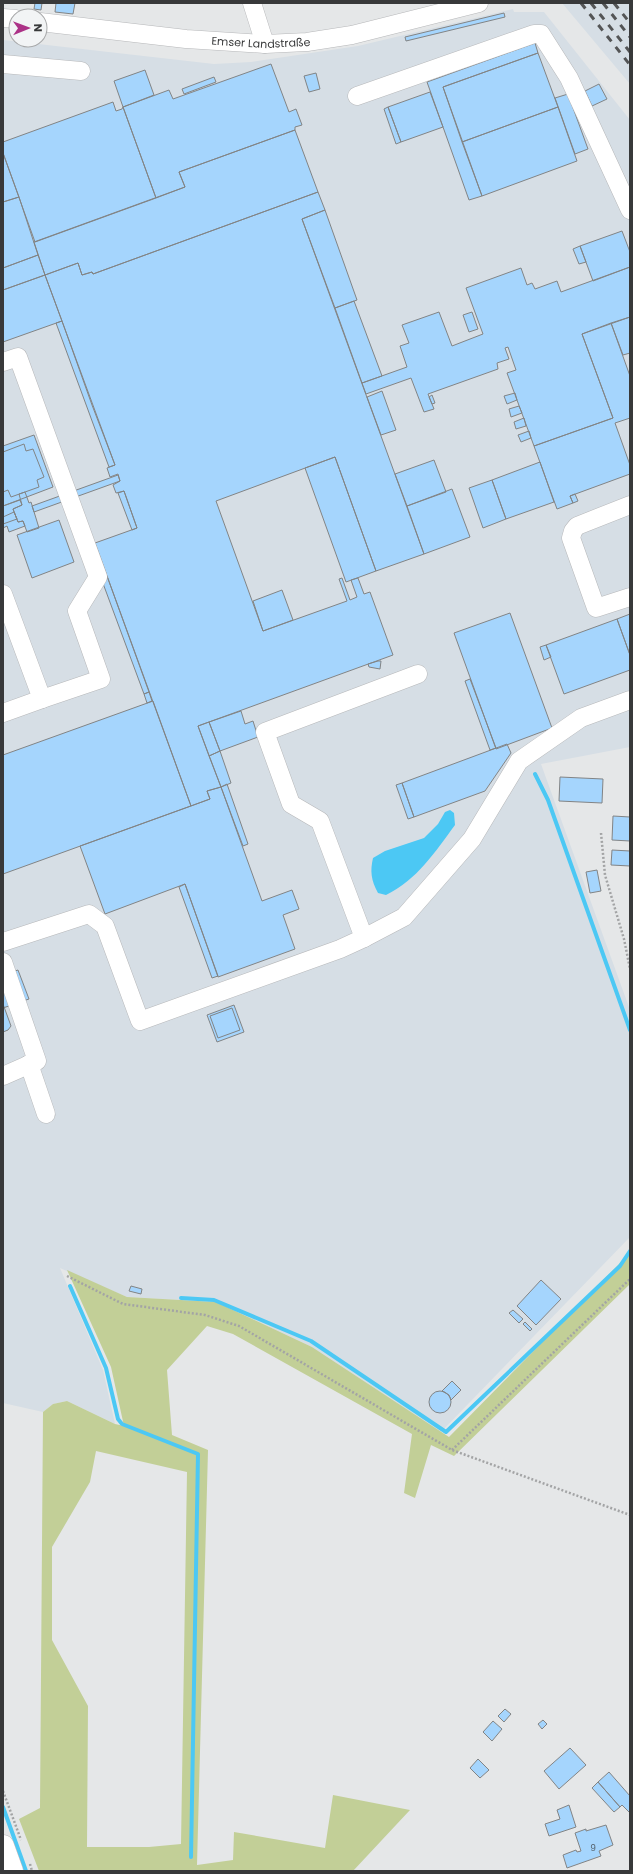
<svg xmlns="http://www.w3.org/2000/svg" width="633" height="1874" viewBox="0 0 633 1874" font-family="Poppins,sans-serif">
  <rect width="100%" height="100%" fill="#e5e7e8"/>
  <path fill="#d6dee5" d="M562 3H630V84Z
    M513 9 514 12H544L630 120V747L541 764 630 1010V1237L441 1432 312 1347 216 1302 127 1297 60 1268 103 1370 115 1424 67 1401 53 1404 43 1412 3 1403V40L214 64 251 62 358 46Z"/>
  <path fill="#c2cf97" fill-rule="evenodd" d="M630 1253V1284L454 1456 431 1445 415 1498 404 1493 412 1434 233 1334 207 1326 167 1370 172 1435 208 1450 197 1865 233 1860 234 1832 325 1848 333 1795 410 1810 353 1871H39L19 1819 40 1808 43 1412 53 1404 67 1401 115 1424 124 1426 111 1367 67 1270 127 1297 216 1302 312 1347 449 1437ZM96 1451 187 1472 181 1844 149 1847H87L88 1706 52 1640V1547L90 1482Z"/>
  <path fill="#4cc8f4" d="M450 810 454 813 455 825C435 852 417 880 386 895L378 893C371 880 370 871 373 858L385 851 424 838 438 824 445 812Z"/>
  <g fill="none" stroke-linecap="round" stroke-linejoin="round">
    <path stroke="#4cc8f4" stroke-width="4" d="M535 774 548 800 630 1030
      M70 1286 106 1368 118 1419 122 1424 198 1454 191 1857
      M181 1298 214 1300 311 1341 446 1432 620 1266 630 1251
      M3 1807 26 1871"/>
  </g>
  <path fill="#a5d5fd" stroke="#828485" d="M35 3H42L41 10 34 9Z
    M56 3H75L73 14 55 12Z
    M504 13 505 17 406 41 405 37Z
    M535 43 538 53 443 87 482 196 469 200 427 82Z
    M538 53 558 107 462 142 443 87Z
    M271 64 289 112 296 109 302 125 295 127V130L179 172 185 187 156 198 123 107 169 90 173 99Z
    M145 70 154 95 123 107 114 81Z
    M316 73 320 89 309 92 304 76Z
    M214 77 216 82 184 94 182 89Z
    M599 84 607 99 592 106 585 91Z
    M430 92 443 127 401 142 388 107Z
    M568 94 588 149 575 154 555 98Z
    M113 102 116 111 122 109 123 107 156 198 35 242 3 153V142Z
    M388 107 401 142 396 144 384 109Z
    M558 107 577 161 482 196 462 142Z
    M295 130 318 192 93 274 92 272 82 275 78 263 45 275 34 242 185 187 179 172Z
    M3 153 19 197 3 202Z
    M318 192 325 210 302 219 424 554 376 571 335 457 216 501 263 631 347 601 339 579 342 578 350 600 357 597 351 580 358 578 364 594 370 592 393 655 198 726 221 787 207 791 210 799 191 806 95 543 137 528 124 491 116 493 113 485 120 481 118 474 110 477 107 468 115 465 45 275 78 263 82 275 92 272 93 274Z
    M19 197 38 255 3 268V202Z
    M325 210 357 300 335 308 302 219Z
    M622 231 630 252V267L593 281 580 246Z
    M580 246 586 262 579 264 573 249Z
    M38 255 45 275 3 290V268Z
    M630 267V317L582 334 613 418 534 446 507 373 516 370 508 347 505 348 509 359 497 363 498 369 428 394 434 409 424 412 411 378 366 394 362 383 407 367 400 346 409 343 402 325 439 312 452 346 483 334 466 288 521 268 527 285 532 283 535 289 557 281 561 292Z
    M45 275 62 321 3 342V290Z
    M354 301 382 376 362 383 335 308Z
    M472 312 478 329 469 332 463 315Z
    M630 317V353L623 355 611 323Z
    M62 321 92 405 115 465 109 467 56 323Z
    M611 323 630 376V418L615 423 630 465V474L570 496 573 503 557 509 534 446 613 418 582 334Z
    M382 391 396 430 381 435 367 397Z
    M515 393 517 400 507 404 504 396Z
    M432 395 435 403 432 404 429 397Z
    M519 406 522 413 511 417 509 409Z
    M524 418 526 426 516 429 514 422Z
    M529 431 531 438 521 442 518 435Z
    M34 435 53 487 3 506V446Z
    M24 444 26 451 33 449 44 477 37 480 39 487 11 497 8 490 3 492V452Z
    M335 457 376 571 346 582 305 468Z
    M434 460 446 492 407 506 395 474Z
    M540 462 554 502 506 519 492 480Z
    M118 475 120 481 34 512 32 506Z
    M492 480 506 519 483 528 469 488Z
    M452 489 470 537 424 554 407 506Z
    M124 491 137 528 132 530 118 493Z
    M25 492 29 503 31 502 39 528 27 532 23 521 18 522 13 509 22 505 19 494Z
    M575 494 578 501 573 503 570 496Z
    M20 500 22 505 13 509 18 522 23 521 25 526 9 532 7 526 3 528V506Z
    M14 512 17 519 3 524V517Z
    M59 520 74 562 32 578 17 535Z
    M107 576 149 692 144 694 101 578Z
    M282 590 293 620 263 631 253 601Z
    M510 613 552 728 496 749 454 633Z
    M630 614V655L617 619Z
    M617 619 630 655V670L564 694 546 645Z
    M546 645 551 657 544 660 540 647Z
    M378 661H381L380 669 369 667 368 664Z
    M470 679 496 748 490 750 465 681Z
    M149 692 152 701 147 703 144 694Z
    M153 701 191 806 3 874V755Z
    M241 711 245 724 253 721 258 737 220 751 209 722Z
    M209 722 220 751 209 756 198 726Z
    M507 744 511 753 485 791 414 817 402 783Z
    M220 751 231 783 221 787 209 756Z
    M560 777 603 779 602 803 559 801Z
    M402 783 414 817 408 819 396 785Z
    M227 784 248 844 243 846 221 787Z
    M221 787 262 901 292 890 299 909 283 915 295 949 218 977 185 884 105 914 80 846 210 799 207 791Z
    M613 816 630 817V841L612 840Z
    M612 850 630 851V866L611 865Z
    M597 870 601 891 590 893 586 872Z
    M185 884 218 976 212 978 179 887Z
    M18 970 29 999 3 1008V975Z
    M3 1004 11 1026 8 1030 3 1032Z
    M234 1005 244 1032 217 1042 207 1015Z
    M232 1008 240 1030 218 1038 210 1016Z
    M541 1280 561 1299 536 1325 517 1306Z
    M131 1286 142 1289 141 1294 129 1291Z
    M513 1310 523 1319 519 1323 509 1313Z
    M525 1322 532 1329 530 1331 523 1324Z
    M452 1381 461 1390 451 1400 449 1395 442 1391Z
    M429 1402a11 11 0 1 1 22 0a11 11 0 1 1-22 0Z
    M505 1709 511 1714 504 1722 498 1716Z
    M543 1720 547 1724 542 1729 538 1724Z
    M493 1721 502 1729 492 1741 483 1732Z
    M570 1748 586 1765 559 1789 544 1771Z
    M478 1759 489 1770 480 1778 470 1768Z
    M609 1772 630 1796V1813L622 1805 620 1807 598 1782Z
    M598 1782 620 1807 614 1812 592 1788Z
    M569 1805 576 1827 549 1836 545 1824 560 1819 557 1810Z
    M606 1825 613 1845 599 1851 601 1856 567 1868 563 1855 576 1850 577 1852 581 1851 575 1833 586 1829V1831Z"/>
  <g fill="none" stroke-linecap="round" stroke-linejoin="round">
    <g stroke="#b7b8ba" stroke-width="19">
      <g id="minor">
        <path d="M252 3 265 44"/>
        <path d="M3 18 16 19"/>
        <path id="s1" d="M40 22 186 39 265 44 307 42 352 35 479 3"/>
        <path d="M3 64 81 71"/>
        <path d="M357 96 534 34H541L569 78 630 210"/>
        <path d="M3 362 18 357 98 577 77 611 101 679 42 699"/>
        <path d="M630 505 577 526 573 531 571 538 596 608 630 597"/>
        <path d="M3 594 42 699 3 713"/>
        <path d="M364 938 320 821 291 804 265 732 418 674"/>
        <path d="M3 942 89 914 105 926 140 1021 340 949 364 938 404 917 472 839 519 761 581 718 630 700"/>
        <path d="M3 962 37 1061 3 1076"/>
        <path d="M29 1064 46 1114"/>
      </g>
    </g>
    <g stroke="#b7b8ba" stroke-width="23">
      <path id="major" d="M3 1846 12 1871"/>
    </g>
    <path stroke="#a3a4a5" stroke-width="2.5" stroke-dasharray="2 2" stroke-linecap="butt" d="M601 833 605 875 624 939 630 969
      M67 1276 123 1304 205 1315 239 1326 452 1450 630 1515
      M452 1450 630 1279
      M3 1791 21 1840
      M30 1864 32 1871"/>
    <use href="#minor" stroke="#fff" stroke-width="18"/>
    <use href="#major" stroke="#fff" stroke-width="22"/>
    <path stroke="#545556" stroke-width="3" stroke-dasharray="7 7" stroke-linecap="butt" d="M581 3 630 65
      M591 3 630 52
      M603 3 630 37
      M614 3 630 23"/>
  </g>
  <g text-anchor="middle" stroke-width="3" stroke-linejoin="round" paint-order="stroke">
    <g font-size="9" fill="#53606b">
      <text x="593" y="1851">9</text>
    </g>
    <g font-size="11" fill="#38393a" stroke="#f2f4f5">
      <text dy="4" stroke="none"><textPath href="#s1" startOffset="222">Emser Landstraße</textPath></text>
    </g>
  </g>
  <rect width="633" height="1874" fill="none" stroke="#38393a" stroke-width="8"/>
  <g transform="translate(28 28) rotate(89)"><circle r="19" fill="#f2f4f5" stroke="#a8a9aa"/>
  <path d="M0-3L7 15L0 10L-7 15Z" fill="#ac3287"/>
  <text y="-6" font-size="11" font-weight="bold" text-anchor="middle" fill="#38393a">N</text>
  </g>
</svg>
